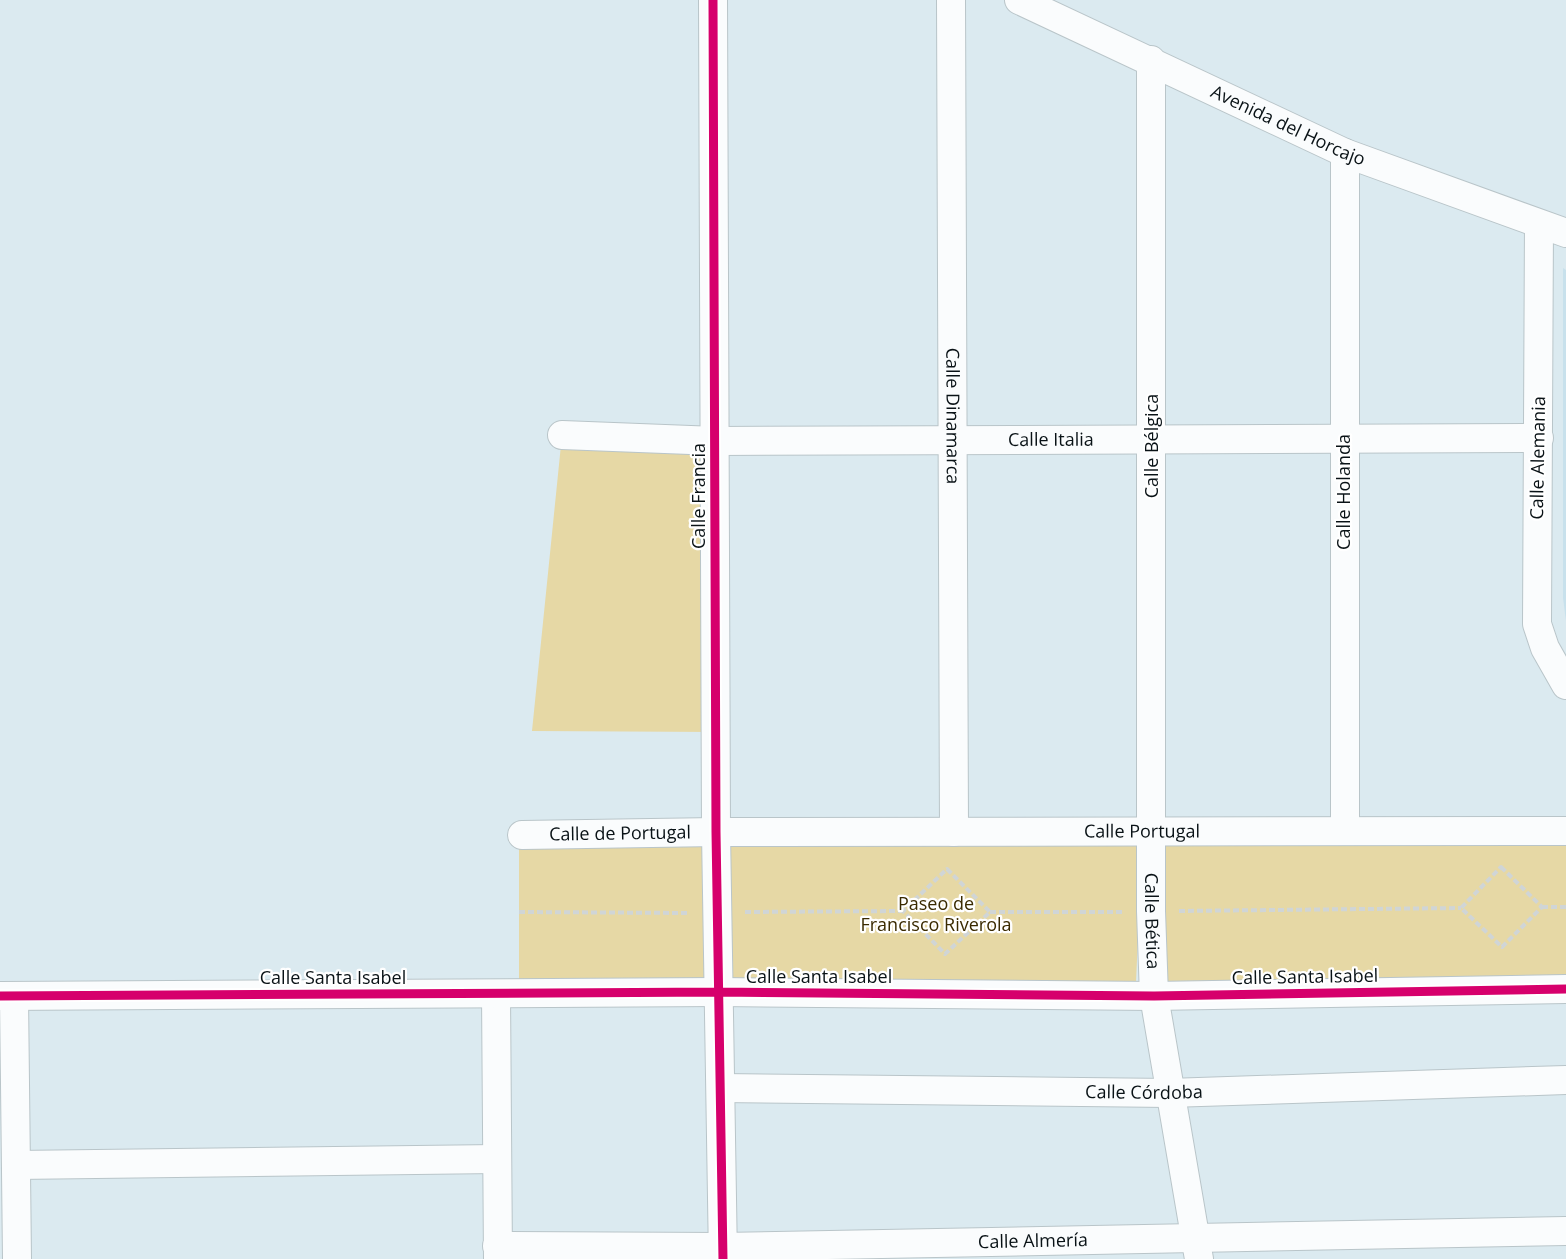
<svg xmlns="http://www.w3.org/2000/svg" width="1566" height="1259" viewBox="0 0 1566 1259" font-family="'Open Sans',sans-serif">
  <rect width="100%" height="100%" fill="#dbeaf0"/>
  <path fill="#c8e1ec" d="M1563 268 1566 270V621L1563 598Z"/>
  <path fill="#e6d8a5" d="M562 435 716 441V732L532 731Z
    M706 844 708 981H519V846Z
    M1163 844 1566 845V979L1162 981Z
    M731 846H1142L1136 982H730Z"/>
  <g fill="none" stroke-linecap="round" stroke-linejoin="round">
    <g stroke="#b9c5c9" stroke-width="30">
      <g id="minor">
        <path d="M713 0 716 832 723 1259"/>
        <path id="s1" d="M951 0 954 832"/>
        <path id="s2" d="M1019 0 1345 153 1566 233"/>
        <path id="s3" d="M1151 60V911L1154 996 1199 1259"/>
        <path d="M1539 224 1537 624 1545 648 1566 685"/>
        <path id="s4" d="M562 435 716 441 1539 438"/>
        <path d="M1345 831V153"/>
        <path id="s5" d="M522 835 716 832 1566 831"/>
        <path d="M496 994 498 1259"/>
        <path d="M0 996 719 992 1154 996 1566 989"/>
        <path d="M14 996 17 1259"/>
        <path id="s6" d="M721 1088 1169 1093 1566 1080"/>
        <path d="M16 1165 497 1159"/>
        <path id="s7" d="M497 1246 722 1247 1566 1231"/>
      </g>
    </g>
    <path stroke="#d0d5d6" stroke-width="4" stroke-dasharray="6 3" stroke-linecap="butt" d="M1501 867 1542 907 1502 947 1461 908Z
      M947 869 990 912 945 954 903 911Z
      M1542 907H1566
      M1179 911 1461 908
      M519 912 690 913
      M745 912 903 911
      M990 912H1124"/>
    <use href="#minor" stroke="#fafcfd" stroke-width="28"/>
    <g stroke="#fff" stroke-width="13">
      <path id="cycleway" d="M713 0 716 832 723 1259
        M0 996 719 992 1154 996 1566 989"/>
    </g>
    <use href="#cycleway" stroke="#d6006c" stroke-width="9"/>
  </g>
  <g text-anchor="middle" stroke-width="4.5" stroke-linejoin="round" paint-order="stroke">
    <g font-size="18" fill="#091216" stroke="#fff">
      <text dy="6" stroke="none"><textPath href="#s2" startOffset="297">Avenida del Horcajo</textPath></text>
      <text dy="6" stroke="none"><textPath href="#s1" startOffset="416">Calle Dinamarca</textPath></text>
      <text dy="6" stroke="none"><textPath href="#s4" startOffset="489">Calle Italia</textPath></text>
      <text transform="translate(1152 446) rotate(-90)" y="6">Calle Bélgica</text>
      <text transform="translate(1538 458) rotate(-89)" y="6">Calle Alemania</text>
      <text transform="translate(1344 492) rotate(-90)" y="6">Calle Holanda</text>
      <text transform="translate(699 496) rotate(-90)" y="6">Calle Francia</text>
      <text dy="6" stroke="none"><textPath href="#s5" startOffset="620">Calle Portugal</textPath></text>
      <text dy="6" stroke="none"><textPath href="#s5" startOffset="98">Calle de Portugal</textPath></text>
      <text dy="6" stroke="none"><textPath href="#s3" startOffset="861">Calle Bética</textPath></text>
      <text x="819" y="983">Calle Santa Isabel</text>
      <text transform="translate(1305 977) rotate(-1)" y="6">Calle Santa Isabel</text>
      <text x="333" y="984">Calle Santa Isabel</text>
      <text dy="6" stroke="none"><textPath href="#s6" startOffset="423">Calle Córdoba</textPath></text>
      <text dy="6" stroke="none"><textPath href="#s7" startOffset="536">Calle Almería</textPath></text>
    </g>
    <g font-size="18" fill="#3a2a00" stroke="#fff">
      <text x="936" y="910">Paseo de<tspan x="936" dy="21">Francisco Riverola</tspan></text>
    </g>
  </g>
</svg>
